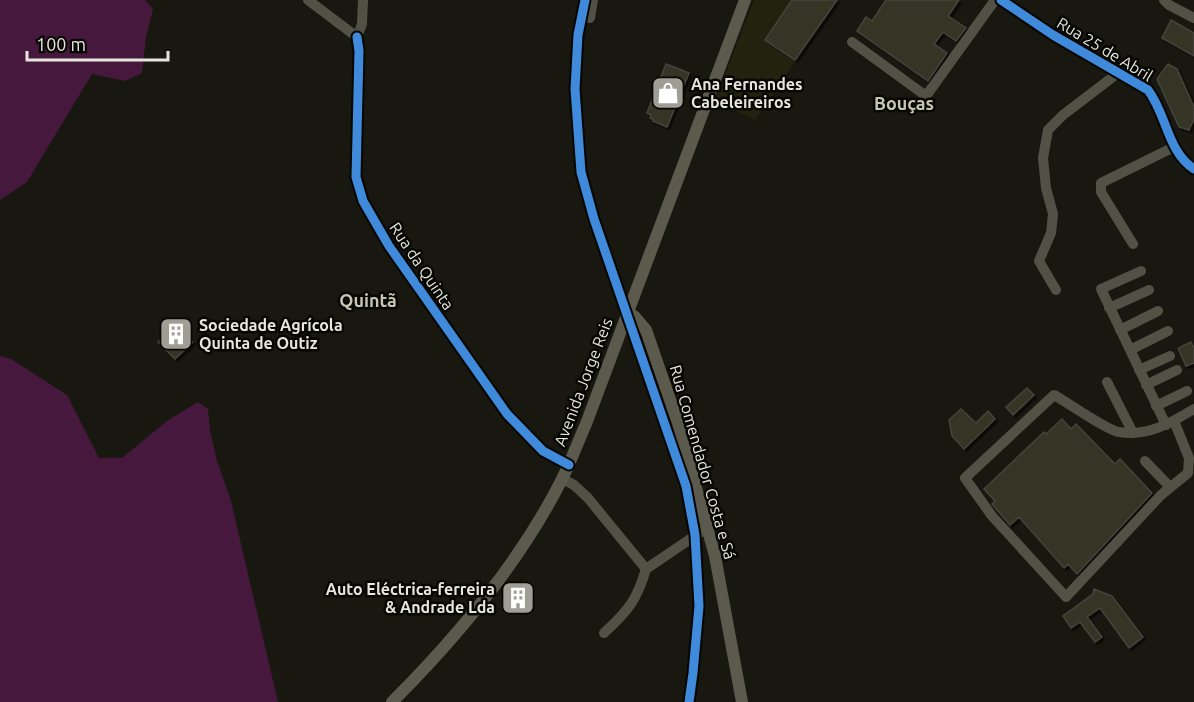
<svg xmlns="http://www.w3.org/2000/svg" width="1194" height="702" viewBox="0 0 1194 702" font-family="Ubuntu,sans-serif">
  <defs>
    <filter id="shadow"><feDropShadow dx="2.5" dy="2.5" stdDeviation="0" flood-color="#0009"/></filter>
  </defs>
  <rect width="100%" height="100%" fill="#181810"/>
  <path fill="#23220f" d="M754 0H838L755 120 715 101Z"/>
  <path fill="#47183e" d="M0 0H145L153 9 146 37 142 73 125 81 92 74 27 182 0 200Z
    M0 356 11 359 67 395 99 458H122L167 421 198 402 208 409 210 431 217 461 231 501 278 702H0Z"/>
  <path fill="#343427" stroke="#44443e" stroke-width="1.5" filter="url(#shadow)" d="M792 0H837L795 60 765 40Z
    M886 0H959L948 16 966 28 956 41 943 32 934 44 947 53 928 81 857 31 866 17 872 21Z
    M1171 20 1194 33V56L1162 38Z
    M666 64 689 73 667 127 653 121V119L650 118 651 115 647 113Z
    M1168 64 1177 69 1194 107V119L1189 130 1179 127 1157 79Z
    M176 325 193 342 175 359 158 342Z
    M1191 342 1194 348V363L1186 366 1178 348Z
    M1027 388 1034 395 1013 415 1006 407Z
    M961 409 976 423 988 411 995 419 964 449 952 436 949 420Z
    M1062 419 1071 429 1076 424 1115 464 1120 459 1152 493 1077 574 1068 564 1064 568 1019 517 1010 525 992 504 995 501 984 489 1044 432 1046 434Z
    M519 585 530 594 518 610 507 602Z
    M1094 589 1112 596 1143 637 1129 648 1100 608 1087 617 1102 637 1095 642 1080 622 1071 628 1063 616 1093 594Z"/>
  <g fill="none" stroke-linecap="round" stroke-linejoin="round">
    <path stroke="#515146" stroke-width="10" d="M308 0 357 37
      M1001 0 1053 35 1148 90C1167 115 1167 151 1194 169
      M1164 0 1169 5 1194 18
      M590 18 593 0
      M357 37 359 51 356 177 363 201 389 246 507 414 543 451 569 465
      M357 37 362 24 363 0
      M852 42 926 96 995 0
      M1133 244 1101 192V183L1174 147
      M1141 271 1101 289 1166 425
      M1056 290 1039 261 1051 233 1053 214 1046 188 1043 158 1048 130 1063 115 1118 73
      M1109 308 1149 290
      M1120 330 1158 311
      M1130 350 1168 331
      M1139 370 1170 356
      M1107 382 1133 433
      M1146 385 1177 370
      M1156 406 1187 391
      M1174 421 1189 458 1188 473 1161 495 1066 597 992 516 965 478 1054 395C1067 402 1108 431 1119 432 1147 437 1171 423 1194 409
      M1145 461 1170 487
      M563 479 574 485 588 498 646 569 708 527
      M604 633C628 611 637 600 646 569"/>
    <path stroke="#5b5a4c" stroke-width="12" d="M627 313 634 316 646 330 678 423 715 556 742 702
      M392 702C457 637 518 565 560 483 570 464 577 444 586 424L745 0"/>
    <g stroke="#060603" stroke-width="13">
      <path id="cycleway" d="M585 0 578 35 575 89 581 172 594 219 686 486 695 535 699 606 693 673 689 702
        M1001 0 1053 35 1148 90C1167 115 1167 151 1194 169
        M357 37 359 51 356 177 363 201 389 246 507 414 543 451 569 465"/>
    </g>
    <use href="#cycleway" stroke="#408adc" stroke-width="9"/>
  </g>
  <defs>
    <g id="shop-square" transform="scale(1.725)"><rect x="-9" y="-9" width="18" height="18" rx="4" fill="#9e9e95" stroke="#060603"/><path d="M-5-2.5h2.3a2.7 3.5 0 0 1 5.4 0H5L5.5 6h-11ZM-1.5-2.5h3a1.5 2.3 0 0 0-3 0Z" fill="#fff"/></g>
    <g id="building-square" transform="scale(1.725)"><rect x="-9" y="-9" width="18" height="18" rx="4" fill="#9e9e95" stroke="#060603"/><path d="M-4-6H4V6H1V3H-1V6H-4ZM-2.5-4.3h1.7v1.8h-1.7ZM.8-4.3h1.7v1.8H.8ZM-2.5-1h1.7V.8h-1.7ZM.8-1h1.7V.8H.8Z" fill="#fff"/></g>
  </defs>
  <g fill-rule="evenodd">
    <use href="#shop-square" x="668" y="93"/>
    <use href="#building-square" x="176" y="334"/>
    <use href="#building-square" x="518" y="598"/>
  </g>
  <g text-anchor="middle" stroke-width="5" stroke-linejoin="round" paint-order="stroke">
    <g font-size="16" fill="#e6e6dd" stroke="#060603">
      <text transform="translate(1105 49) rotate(31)" y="6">Rua 25 de Abril</text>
      <text transform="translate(422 266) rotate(56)" y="6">Rua da Quinta</text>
      <text transform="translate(583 382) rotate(-69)" y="6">Avenida Jorge Reis</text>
      <text transform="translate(703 462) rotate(74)" y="6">Rua Comendador Costa e Sá</text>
    </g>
    <g font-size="16" font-weight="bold" fill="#e6e6dd" stroke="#060603" text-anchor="start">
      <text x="691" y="90">Ana Fernandes<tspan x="691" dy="18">Cabeleireiros</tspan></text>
      <text x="199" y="331">Sociedade Agrícola<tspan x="199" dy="18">Quinta de Outiz</tspan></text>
      <text x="495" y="595" text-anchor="end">Auto Eléctrica-ferreira<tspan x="495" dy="18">&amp; Andrade Lda</tspan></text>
    </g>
    <g font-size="18" font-weight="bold" fill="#c6c6b3" stroke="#060603">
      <text x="904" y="110">Bouças</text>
      <text x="368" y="307">Quintã</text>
    </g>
  </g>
  <path d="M27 51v9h141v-9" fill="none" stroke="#e6e6dd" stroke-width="3"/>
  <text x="36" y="51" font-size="18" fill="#e6e6dd" stroke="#060603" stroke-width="4.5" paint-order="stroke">100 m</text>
</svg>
